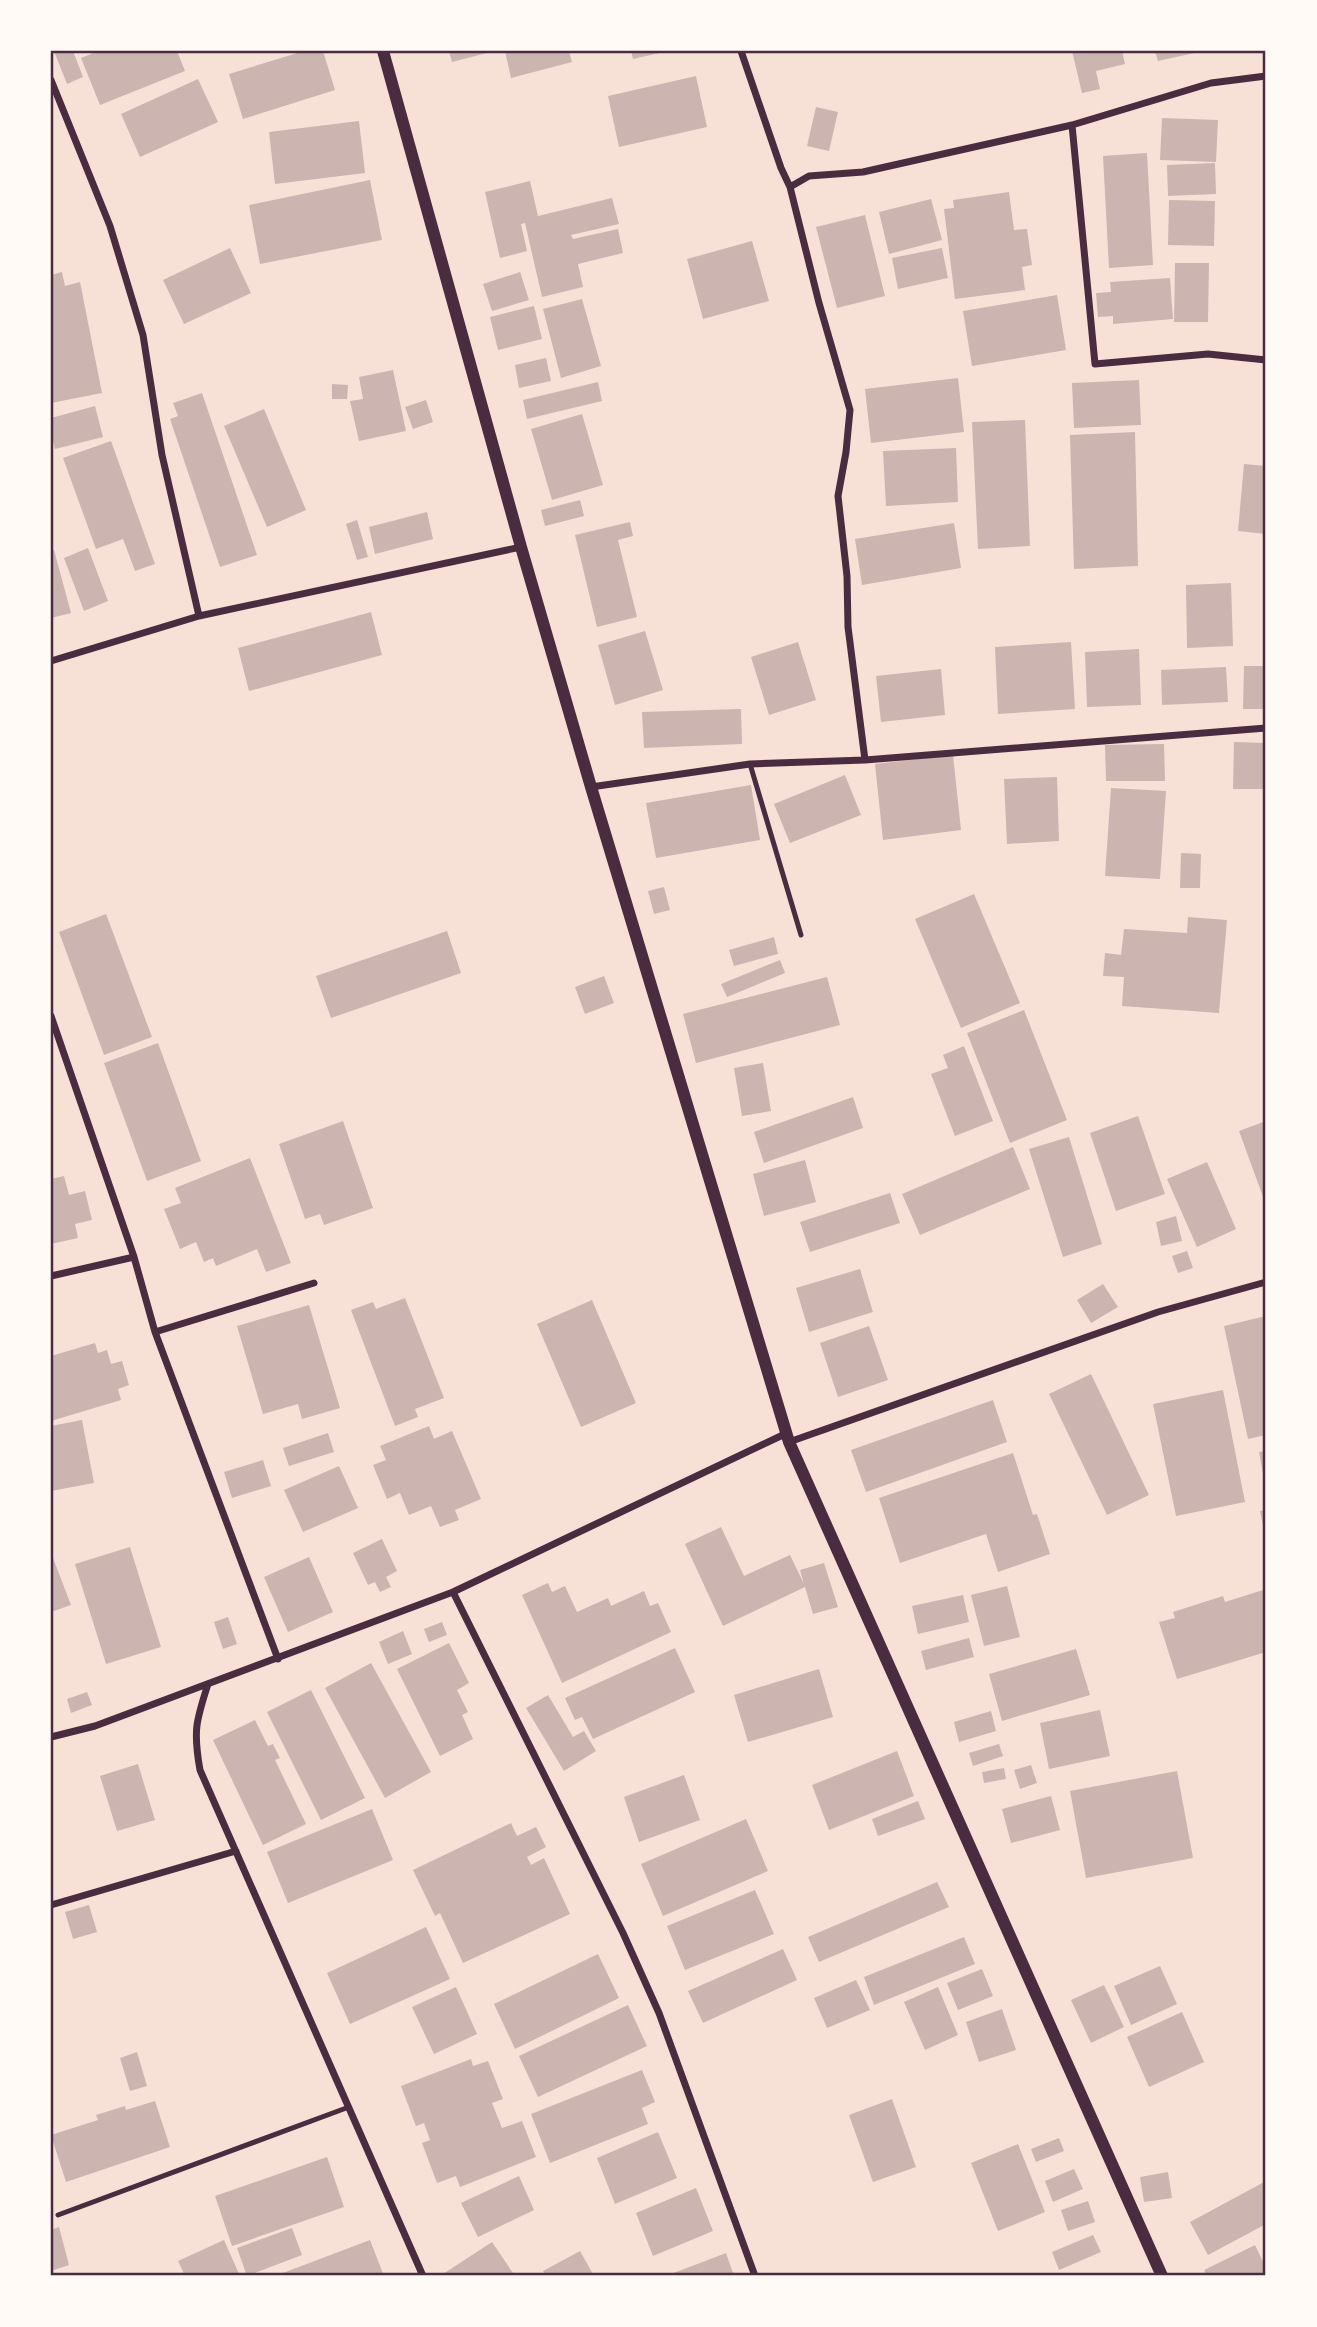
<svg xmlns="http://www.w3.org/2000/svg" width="1317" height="2327" viewBox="0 0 1317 2327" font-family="'IBM Plex Serif',serif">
  <rect width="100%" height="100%" fill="#f7e1d7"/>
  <path fill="#ccb4b1" d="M54 51H73L83 77 67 84Z
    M98 51H177L185 71 100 105 81 58Z
    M304 51H323L335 90 243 119 229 74Z
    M449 51H491V52L452 62Z
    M505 51H569L572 62 511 78Z
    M631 51H664V52L633 59Z
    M1072 51H1122L1125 64 1096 71 1100 89 1082 93Z
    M1155 51H1199V52L1158 61Z
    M696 76 707 127 619 147 608 96Z
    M198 79 218 122 140 157 121 114Z
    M816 107 838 112 829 151 807 146Z
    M1162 118 1218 120 1216 162 1160 160Z
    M359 121 365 173 275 184 269 132Z
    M1147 153 1153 265 1109 268 1103 156Z
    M1215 163 1216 194 1168 196 1167 165Z
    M370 180 382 240 260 264 249 205Z
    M530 181 538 216 612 198 619 224 571 235 573 239 618 229 623 253 578 264 583 287 542 297 525 223 521 224 527 251 500 258 485 192Z
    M1009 192 1014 230 1027 229 1032 265 1022 267 1025 290 955 299 944 209 954 208 953 200Z
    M931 199 942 240 889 254 879 212Z
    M1169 200 1215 201 1214 246 1168 245Z
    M865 215 885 296 837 308 816 227Z
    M752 241 769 301 703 319 687 259Z
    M230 248 251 293 184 324 163 280Z
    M942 248 948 278 898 289 892 258Z
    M1175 263H1209L1208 322H1174Z
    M62 272 65 286 80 282 102 393 51 403V275Z
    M520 272 529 300 492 311 483 284Z
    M1170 278 1173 319 1113 324V316L1098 317 1096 293 1111 292 1110 282Z
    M1057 295 1066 350 972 366 963 311Z
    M582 299 601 366 561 378 543 309Z
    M534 306 542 339 498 350 490 317Z
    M546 358 551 381 519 388 515 365Z
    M393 370 406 431 359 441 350 401 363 399 359 377Z
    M958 378 964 432 871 443 865 389Z
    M1139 380 1141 425 1074 428 1072 383Z
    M598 382 602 401 527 419 523 400Z
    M332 384 348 385 347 399H332Z
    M202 393 257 555 220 567 170 419 178 416 173 403Z
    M426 400 433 422 413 429 405 407Z
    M95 406 103 437 55 449 51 432V418Z
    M264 409 306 510 267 527 224 426Z
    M582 414 603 485 552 500 531 429Z
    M1025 420 1030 546 978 549 972 422Z
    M1135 432 1138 566 1074 569 1070 435Z
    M111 441 155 564 135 571 123 539 96 549 63 458Z
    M956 448 958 502 886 506 883 451Z
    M1244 464 1266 466V534L1238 531Z
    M580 500 584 516 545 526 541 510Z
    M427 512 433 539 375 554 369 527Z
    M357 520 368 557 357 560 346 524Z
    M630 522 633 536 618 540 637 617 597 627 575 535Z
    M954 523 961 568 862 585 855 539Z
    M88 548 108 601 84 611 64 558Z
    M54 550 71 613 51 618V551Z
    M1231 583 1233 646 1187 648 1186 585Z
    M371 612 382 655 249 691 238 648Z
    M645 631 663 690 615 705 598 645Z
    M798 642 816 700 769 715 751 657Z
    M1071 642 1075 709 998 714 995 647Z
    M1139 649 1141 705 1087 707 1085 652Z
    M1244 666H1266V709H1243Z
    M1226 667 1228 702 1162 705 1161 670Z
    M941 669 945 715 881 722 876 676Z
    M741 709 742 744 644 748 642 712Z
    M1234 742 1266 743V789H1233Z
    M1164 744 1165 781H1106L1105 745Z
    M953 755 961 830 883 840 875 764Z
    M845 775 861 815 790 843 774 804Z
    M1057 777 1059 841 1007 844 1004 779Z
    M751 785 760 840 656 858 646 803Z
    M1111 788 1166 791 1160 879 1105 876Z
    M1181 853 1201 854 1200 888H1180Z
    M664 887 670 910 654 914 648 891Z
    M974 894 1020 1003 961 1028 915 919Z
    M106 914 152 1037 104 1055 59 932Z
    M1188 917 1227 920 1219 1013 1122 1006 1124 977 1103 976 1105 953 1121 955 1124 929 1187 933Z
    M447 931 461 973 331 1018 316 976Z
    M774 937 778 954 734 966 729 950Z
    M780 960 785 973 727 997 721 984Z
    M604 976 614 1003 585 1014 575 987Z
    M827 977 840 1025 696 1063 683 1014Z
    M1024 1010 1067 1120 1010 1143 967 1033Z
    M158 1043 201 1161 147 1181 104 1063Z
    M964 1046 993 1121 955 1136 931 1074 948 1068 943 1055Z
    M763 1063 771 1111 742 1116 734 1068Z
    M853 1097 863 1128 764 1163 754 1132Z
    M1138 1116 1165 1194 1116 1211 1090 1133Z
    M343 1121 373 1208 324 1225 320 1214 305 1219 279 1144Z
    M1266 1121V1205L1239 1131Z
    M1069 1137 1102 1244 1063 1257 1029 1149Z
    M1013 1147 1030 1189 920 1235 902 1194Z
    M250 1158 291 1263 266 1272 257 1249 216 1266 213 1258 204 1262 196 1242 180 1249 164 1209 181 1203 175 1188Z
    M805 1160 816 1202 764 1216 753 1174Z
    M1207 1162 1236 1229 1197 1247 1167 1179Z
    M64 1176 69 1195 85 1191 92 1220 75 1224 78 1238 51 1244V1179Z
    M890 1193 900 1223 810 1252 800 1222Z
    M1176 1216 1182 1241 1161 1246 1156 1222Z
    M1187 1251 1193 1268 1178 1273 1172 1256Z
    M860 1269 873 1312 809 1332 796 1288Z
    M1103 1284 1118 1307 1091 1323 1077 1300Z
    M405 1298 444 1398 415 1409 418 1417 395 1426 351 1310 373 1302 376 1309Z
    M592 1300 636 1403 581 1427 537 1324Z
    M309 1305 340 1408 302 1419 298 1404 263 1414 237 1326Z
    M1266 1316V1435L1248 1439 1224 1326Z
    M869 1326 888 1380 838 1397 820 1343Z
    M95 1343 98 1353 107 1350 111 1364 122 1361 129 1385 118 1389 121 1400 51 1421V1356Z
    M1091 1374 1149 1495 1107 1515 1049 1394Z
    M1223 1390 1245 1502 1176 1516 1153 1404Z
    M993 1400 1007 1442 866 1492 851 1450Z
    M82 1420 94 1483 51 1491V1426Z
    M429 1426 434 1439 452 1431 481 1499 455 1510 459 1520 440 1527 431 1506 409 1515 400 1493 387 1499 373 1465 386 1460 380 1446Z
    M328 1433 334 1452 289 1466 283 1448Z
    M1266 1451V1485H1265L1259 1452Z
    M1013 1453 1033 1515 1037 1514 1050 1554 998 1572 986 1534 900 1563 879 1498Z
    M263 1460 271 1486 232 1498 224 1472Z
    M339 1466 358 1508 303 1532 284 1490Z
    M1266 1510V1535H1265L1260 1511Z
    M721 1527 744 1576 790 1555 804 1584 800 1570 824 1563 838 1607 813 1614 805 1587 723 1626 685 1544Z
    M382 1539 397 1571 386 1577 391 1587 380 1592 375 1582 368 1585 353 1553Z
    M130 1547 161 1647 106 1664 75 1564Z
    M309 1557 333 1612 288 1632 264 1577Z
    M53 1558 71 1605 51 1612V1559Z
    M548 1583 552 1592 565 1586 577 1612 608 1598 611 1606 644 1591 650 1606 658 1603 671 1632 562 1683 522 1595Z
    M1007 1586 1020 1637 984 1646 971 1595Z
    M1266 1589V1652L1177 1679 1159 1622 1175 1618 1173 1612 1223 1596 1225 1602Z
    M963 1595 969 1622 918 1634 912 1606Z
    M228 1617 237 1644 223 1649 214 1622Z
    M442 1622 447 1635 429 1642 424 1629Z
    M403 1631 412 1654 388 1664 379 1642Z
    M969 1638 974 1657 926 1670 921 1651Z
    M449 1643 469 1683 457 1690 468 1712 462 1715 473 1739 440 1756 397 1669Z
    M675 1648 695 1692 593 1739 582 1717 575 1720 565 1698Z
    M1076 1649 1090 1695 1002 1721 989 1674Z
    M371 1663 431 1772 385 1798 325 1688Z
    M819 1669 833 1717 748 1742 734 1695Z
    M311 1690 365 1798 321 1820 267 1712Z
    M87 1692 92 1705 71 1713 67 1699Z
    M548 1695 573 1737 584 1731 596 1751 564 1771 526 1708Z
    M1100 1710 1110 1756 1049 1769 1040 1723Z
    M991 1711 996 1731 959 1742 954 1722Z
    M255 1720 268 1746 273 1744 280 1758 275 1760 306 1824 263 1845 213 1740Z
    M999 1744 1003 1756 973 1766 969 1753Z
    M897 1751 914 1796 829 1830 812 1785Z
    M138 1764 155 1820 117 1831 100 1776Z
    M1031 1765 1037 1783 1020 1789 1014 1770Z
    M1004 1768 1006 1779 984 1783 982 1772Z
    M1177 1771 1193 1858 1086 1878 1070 1791Z
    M684 1775 700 1820 639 1842 624 1797Z
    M1051 1796 1060 1830 1011 1843 1002 1809Z
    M918 1801 925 1819 878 1836 872 1819Z
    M372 1809 393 1860 288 1903 267 1852Z
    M746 1819 768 1871 663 1916 641 1864Z
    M511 1823 517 1836 536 1827 546 1847 527 1857 531 1865 544 1858 570 1914 463 1963 440 1913 435 1916 413 1870Z
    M937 1882 949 1907 819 1962 808 1937Z
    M755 1890 774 1934 685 1970 667 1926Z
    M89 1905 97 1932 73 1939 65 1912Z
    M426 1927 450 1979 350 2024 327 1973Z
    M964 1937 975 1964 874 2005 864 1977Z
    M783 1949 797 1980 703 2023 688 1991Z
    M598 1954 619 1998 515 2049 494 2004Z
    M1160 1966 1177 2004 1131 2025 1114 1986Z
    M982 1969 993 1996 958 2010 947 1983Z
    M856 1980 870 2010 827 2028 814 1998Z
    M1104 1985 1124 2027 1091 2043 1071 2000Z
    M456 1987 477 2034 434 2054 412 2007Z
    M938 1987 958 2035 925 2050 904 2002Z
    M628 2005 647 2046 538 2097 519 2056Z
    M1002 2009 1016 2050 979 2062 966 2022Z
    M1182 2012 1204 2062 1149 2087 1127 2037Z
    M137 2052 147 2086 130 2091 120 2058Z
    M471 2059 473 2066 488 2061 503 2099 492 2103 502 2128 522 2121 536 2157 460 2187 456 2176 437 2183 422 2143 430 2140 424 2123 416 2126 401 2086Z
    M642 2070 655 2102 642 2108 648 2124 550 2163 531 2114Z
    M892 2099 916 2167 873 2182 849 2115Z
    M155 2101 170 2147 66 2182 51 2135 98 2120 96 2115 125 2106 126 2110Z
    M658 2132 677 2178 615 2204 597 2158Z
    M1059 2138 1064 2151 1036 2162 1031 2149Z
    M1018 2144 1045 2212 998 2231 971 2163Z
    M327 2157 344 2207 232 2246 215 2196Z
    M1074 2169 1083 2189 1053 2202 1045 2181Z
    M1168 2172 1172 2198 1144 2202 1140 2177Z
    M519 2176 534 2210 478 2237 461 2203Z
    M1266 2181V2224L1208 2255 1190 2222Z
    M696 2188 713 2231 653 2256 636 2213Z
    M1088 2201 1095 2222 1068 2231 1061 2210Z
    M59 2227 69 2265 51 2271V2230Z
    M292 2228 302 2255 247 2276 237 2248Z
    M1093 2235 1101 2252 1059 2270 1052 2252Z
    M224 2240 240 2276H185L178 2261Z
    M370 2240 384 2276H275Z
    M492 2242 515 2276H444L443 2274Z
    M1255 2245 1266 2268V2276H1207L1204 2270Z
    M580 2251 594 2276H546L543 2271Z
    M726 2253 734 2276H666Z"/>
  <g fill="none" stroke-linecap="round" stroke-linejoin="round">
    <path stroke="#4a2c40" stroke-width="5" d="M750 764 801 935
      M58 2215 349 2107"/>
    <path stroke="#4a2c40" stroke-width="7" d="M741 51 781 168 790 187 809 176 863 172 1072 125 1211 83 1266 76
      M51 80 110 226 143 335 162 455 199 616
      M1072 125 1095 364 1208 354 1266 360
      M790 187 819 303 850 410 846 452 838 496 847 576 848 627 865 760
      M51 661 199 616 521 547
      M591 787 750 764 865 760 1266 728
      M51 1016 134 1257 155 1332 278 1659
      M51 1276 134 1257
      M155 1332 314 1283
      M789 1442 1158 1312 1266 1282
      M453 1592 623 1933 659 2013 755 2276
      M208 1684C196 1721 193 1731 200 1770L423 2276
      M51 1737 95 1726 453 1592 787 1433
      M51 1905 236 1851"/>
    <path stroke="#4a2c40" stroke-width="12" d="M383 51 521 547 591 787 789 1442 1162 2276"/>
  </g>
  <rect width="1317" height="2327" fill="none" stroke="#fffaf5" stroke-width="105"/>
  <rect x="52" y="52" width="1212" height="2222" fill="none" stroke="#4a2c40" stroke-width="2.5"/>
</svg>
